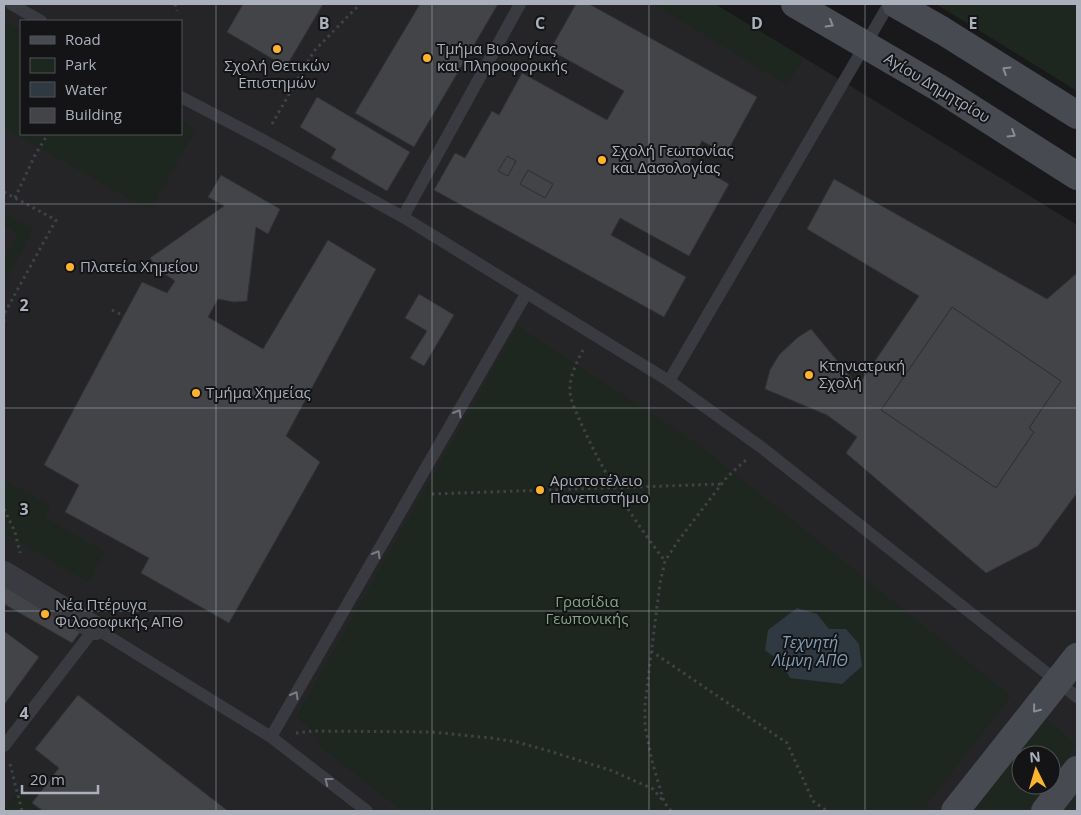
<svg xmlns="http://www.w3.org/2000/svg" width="1081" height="815" viewBox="0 0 1081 815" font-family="'Open Sans',sans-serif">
  <rect width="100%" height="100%" fill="#19191b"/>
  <path fill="#252528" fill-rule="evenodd" d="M4 4H714L844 82 1077 225V811H4ZM21 21H181V134H21ZM1021 755H1051V785H1021Z"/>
  <path fill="#1e271f" d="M653 4H715L804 58 787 85Z
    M936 4H1077V91Z
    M4 21 21 31V134H181V121L196 129 150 210 4 128Z
    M4 213 33 229 4 285V259L18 233 4 225Z
    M518 326 698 444 1011 696 922 811H402L321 747 313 731 296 717Z
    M4 480 51 506 45 518 105 552 88 582 4 533Z
    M1045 718 1077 745 1051 779V755H1021V785H1046L1026 811H973Z
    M17 792 43 811H4Z"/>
  <path fill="#2e3941" d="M797 608 817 614 829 629H846L859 644 862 666 842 684 790 678 782 663 765 650 768 630Z"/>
  <path fill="#434448" stroke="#333337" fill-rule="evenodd" d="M243 4H323L286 67 227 32Z
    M420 4H498L414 147 355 113Z
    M576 4H589L757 97 726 154 702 141 690 162 729 184 689 256 620 218 611 235 686 277 664 317 434 190 455 153 465 158 492 111 499 115 522 73 607 120 624 91 550 50ZM507 156 516 161 508 176 498 171ZM528 170 553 184 545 198 520 184Z
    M317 97 410 152 387 191 331 158 336 149 300 127Z
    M507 156 516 161 508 176 498 171Z
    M528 170 553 184 545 198 520 184Z
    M221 175 280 209 268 234 256 227 247 301 234 302 218 299 208 317 263 349 328 240 376 269 286 436 320 462 229 623 141 573 149 558 65 512 79 485 44 465 142 282 167 293 175 281 159 270 150 258 224 206 208 197Z
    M834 179 1047 299 1077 273V493L1038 546 986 573 846 453 857 437 827 415 765 389 770 370 779 355 797 338 811 329 858 386 919 296 807 229ZM952 307 1061 381 1029 428 1034 432 996 488 881 410Z
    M419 294 454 315 424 366 410 358 427 331 405 318Z
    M952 307 1061 381 1029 428 1034 432 996 488 881 410Z
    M4 578 86 624 72 643 4 604Z
    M4 631 39 657 4 705Z
    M78 695 228 811H43L32 803 59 768 35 749Z"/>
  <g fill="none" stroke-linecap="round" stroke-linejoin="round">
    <path stroke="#3f4248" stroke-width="3" stroke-dasharray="2.5 4" stroke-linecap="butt" d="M175 4 177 11
      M272 124 314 51 360 4
      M4 192 56 220 4 314
      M15 198 35 155 48 134
      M112 310 124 316
      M4 322V314
      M583 350C577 361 571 374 570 386 569 399 576 411 581 423 603 473 632 518 665 561
      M432 494 722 484
      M4 509 15 532 20 553
      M651 651 787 743 813 801 827 811
      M296 733 313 731 432 732 491 738 517 742 549 751 610 770 653 789 664 802
      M10 764 22 811
      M671 811 664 802 652 761 645 726V705L650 663 660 583 665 561 678 541 727 477 747 459"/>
    <path stroke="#3a3b41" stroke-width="12" d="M11 4 41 21
      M181 97 263 140 403 217 669 381 761 447 1077 697
      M403 217 520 4
      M669 381 889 4
      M271 737 526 294
      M4 746 95 628 271 737 367 811"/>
    <path stroke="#3a3b41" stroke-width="24" d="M4 573 95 628"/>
    <path stroke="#474a51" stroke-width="28" d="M795 4 939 88 1077 176
      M896 4 943 31 1077 115
      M955 811 1077 657
      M1045 811 1077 770"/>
  </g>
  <defs><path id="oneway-chevron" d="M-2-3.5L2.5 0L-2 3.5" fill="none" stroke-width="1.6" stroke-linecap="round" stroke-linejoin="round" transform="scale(1.25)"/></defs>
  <g stroke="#878c97">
    <use href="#oneway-chevron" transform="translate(830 24) rotate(30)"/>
    <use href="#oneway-chevron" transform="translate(1006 70) rotate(-148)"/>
    <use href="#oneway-chevron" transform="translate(1012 134) rotate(32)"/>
    <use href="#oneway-chevron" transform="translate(1036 709) rotate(129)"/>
  </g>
  <g stroke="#787b85">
    <use href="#oneway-chevron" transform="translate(458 413) rotate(-60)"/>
    <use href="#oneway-chevron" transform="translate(377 554) rotate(-60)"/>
    <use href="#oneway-chevron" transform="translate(295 695) rotate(-60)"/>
    <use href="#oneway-chevron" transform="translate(328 781) rotate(-142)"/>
  </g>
  <path fill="none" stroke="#aab0bc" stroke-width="1" stroke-opacity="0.55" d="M216 4V811M432 4V811M649 4V811M865 4V811M4 204H1077M4 408H1077M4 611H1077"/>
  <g fill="#feb32f" stroke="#141416" stroke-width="2">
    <circle cx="277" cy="49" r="5"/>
    <circle cx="427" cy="58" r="5"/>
    <circle cx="602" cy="160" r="5"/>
    <circle cx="70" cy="267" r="5"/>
    <circle cx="809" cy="375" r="5"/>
    <circle cx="196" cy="393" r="5"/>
    <circle cx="540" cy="490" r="5"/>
    <circle cx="45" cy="614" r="5"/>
  </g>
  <g text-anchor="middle" stroke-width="4" stroke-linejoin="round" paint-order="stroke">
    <g font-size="15" fill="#aab0bc" stroke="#141416" text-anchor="start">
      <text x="437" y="54">Τμήμα Βιολογίας<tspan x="437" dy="17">και Πληροφορικής</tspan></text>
      <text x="277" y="71" text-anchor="middle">Σχολή Θετικών<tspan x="277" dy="17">Επιστημών</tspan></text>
      <text x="612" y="156">Σχολή Γεωπονίας<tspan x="612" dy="17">και Δασολογίας</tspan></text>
      <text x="80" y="272">Πλατεία Χημείου</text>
      <text x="819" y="371">Κτηνιατρική<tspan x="819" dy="17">Σχολή</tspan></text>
      <text x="206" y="398">Τμήμα Χημείας</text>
      <text x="550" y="486">Αριστοτέλειο<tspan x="550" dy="17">Πανεπιστήμιο</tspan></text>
      <text x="55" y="610">Νέα Πτέρυγα<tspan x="55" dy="17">Φιλοσοφικής ΑΠΘ</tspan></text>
    </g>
    <g font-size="15" fill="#aab0bc" stroke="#141416">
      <text transform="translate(937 88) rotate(31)" y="5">Αγίου Δημητρίου</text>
    </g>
    <g font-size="15" fill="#80a882" stroke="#141416">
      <text x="587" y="607">Γρασίδια<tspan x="587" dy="17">Γεωπονικής</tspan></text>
    </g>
    <g font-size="16" font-style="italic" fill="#809fb8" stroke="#141416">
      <text x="810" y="648">Τεχνητή<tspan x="810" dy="18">Λίμνη ΑΠΘ</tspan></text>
    </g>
  </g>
  <g font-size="16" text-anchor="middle" font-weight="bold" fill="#aab0bc" stroke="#141416" stroke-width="4" stroke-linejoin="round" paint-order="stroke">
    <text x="324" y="29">B</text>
    <text x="540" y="29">C</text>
    <text x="757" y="29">D</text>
    <text x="973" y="29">E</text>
    <text x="24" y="311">2</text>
    <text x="24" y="515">3</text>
    <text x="24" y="719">4</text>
  </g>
  <rect width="1081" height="815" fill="none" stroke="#aab0bc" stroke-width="10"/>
  <rect x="20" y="20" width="162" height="115" fill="#141416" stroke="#505258"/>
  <rect x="30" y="36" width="25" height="8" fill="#474a51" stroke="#505258"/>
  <text x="65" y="45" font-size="15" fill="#aab0bc">Road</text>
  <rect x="30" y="58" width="25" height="15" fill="#1e271f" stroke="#505258"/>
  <text x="65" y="70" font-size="15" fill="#aab0bc">Park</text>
  <rect x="30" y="82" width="25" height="15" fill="#2e3941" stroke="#505258"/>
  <text x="65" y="95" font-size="15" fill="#aab0bc">Water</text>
  <rect x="30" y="108" width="25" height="15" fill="#434448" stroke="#505258"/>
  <text x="65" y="120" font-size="15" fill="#aab0bc">Building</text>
  <g transform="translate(1036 770) rotate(355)"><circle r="24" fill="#141416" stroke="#505258"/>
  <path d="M0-4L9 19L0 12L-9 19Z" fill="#feb32f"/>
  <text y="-8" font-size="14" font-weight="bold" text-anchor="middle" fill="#aab0bc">N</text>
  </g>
  <path d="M22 785v8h76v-8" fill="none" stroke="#aab0bc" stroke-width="2.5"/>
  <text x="30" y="785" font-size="15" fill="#aab0bc" stroke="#141416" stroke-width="4" paint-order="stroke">20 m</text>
</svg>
